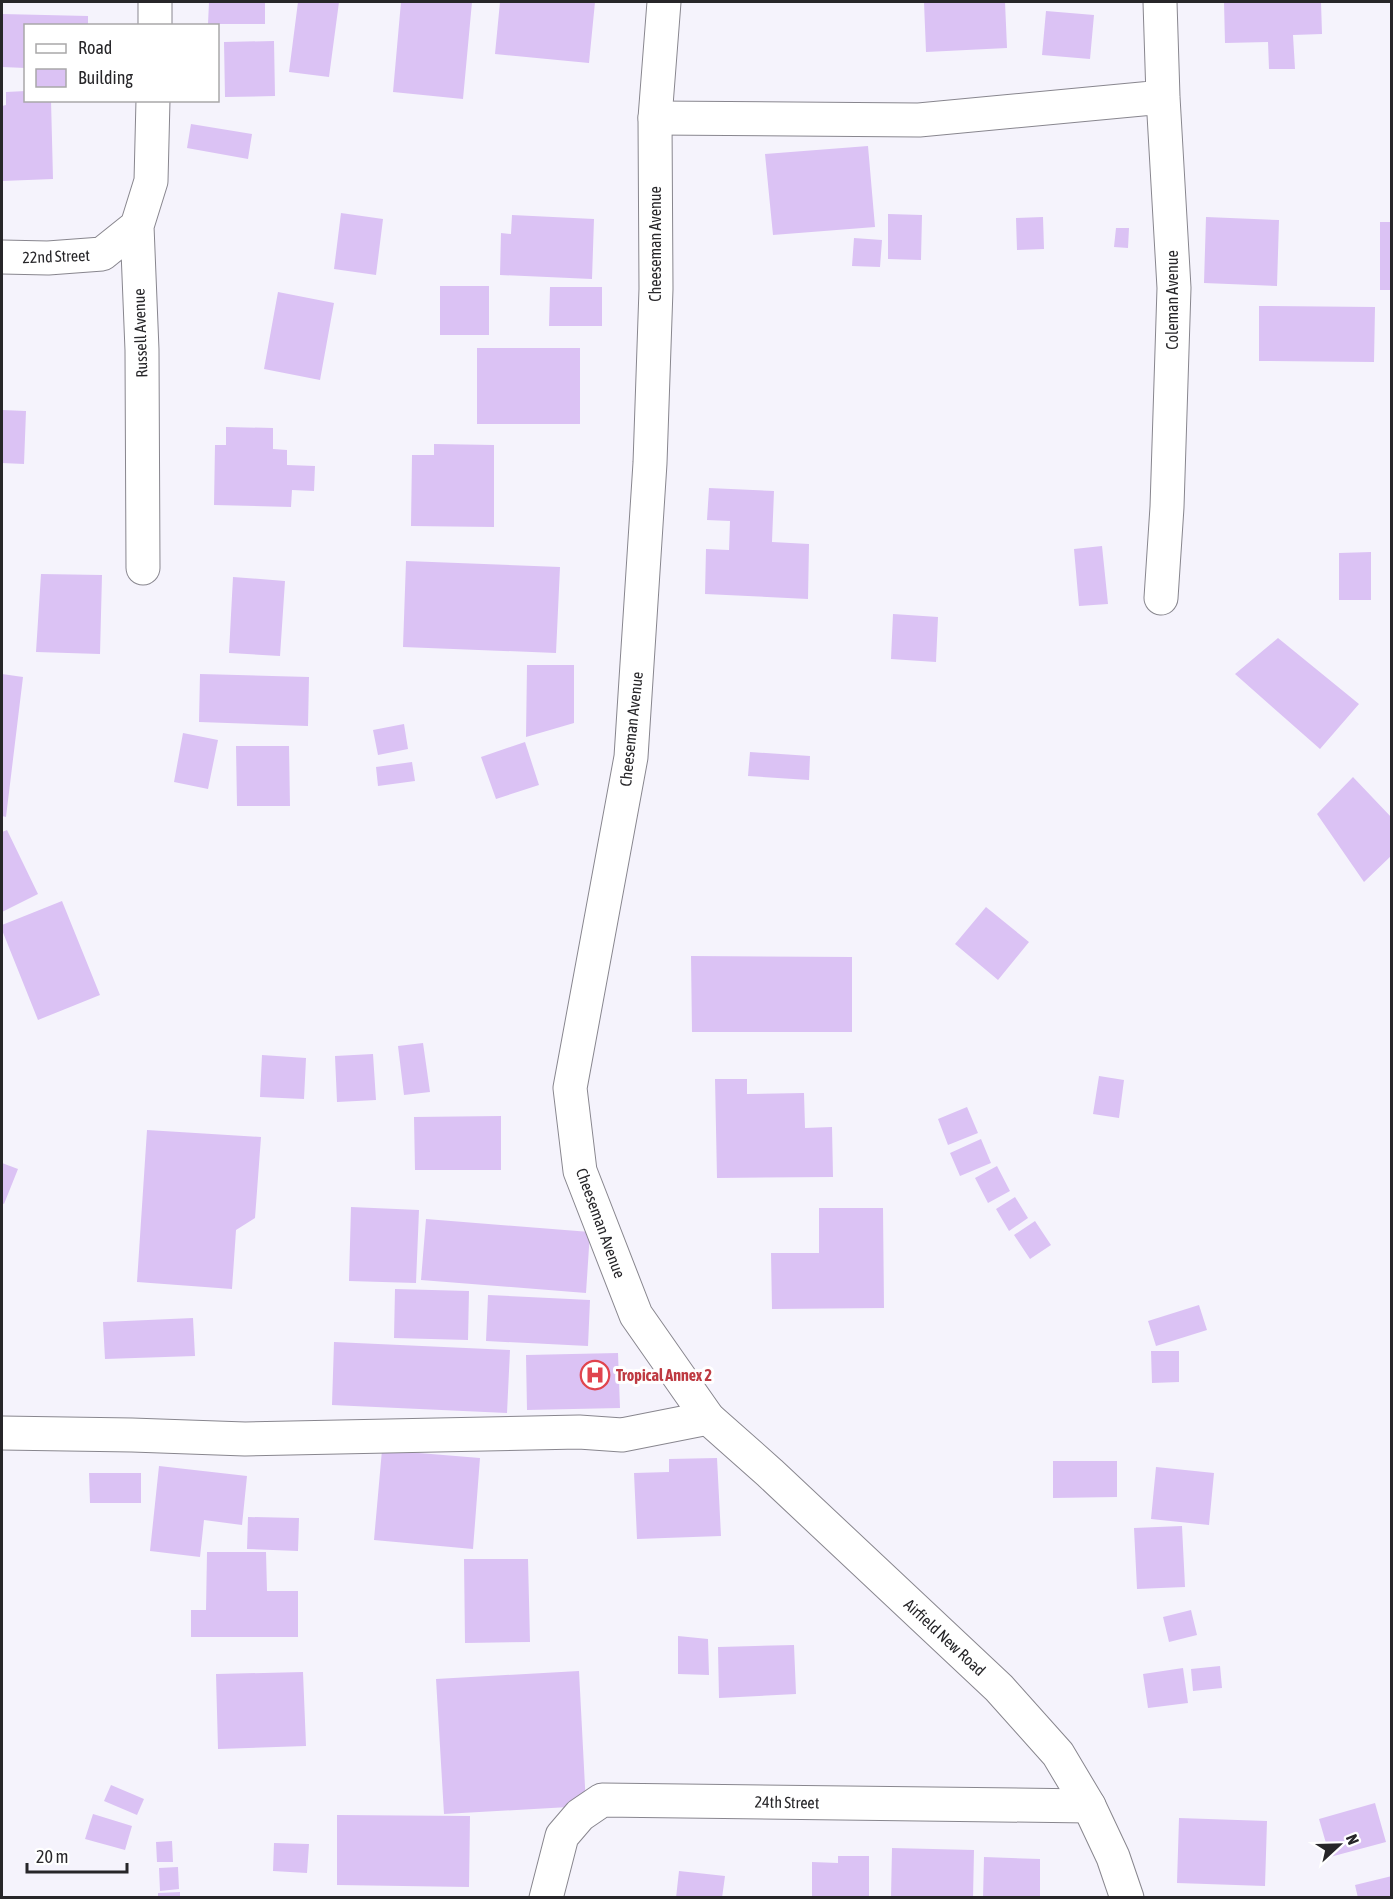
<svg xmlns="http://www.w3.org/2000/svg" width="1393" height="1899" viewBox="0 0 1393 1899" font-family="'Asap Condensed',sans-serif">
  <rect width="100%" height="100%" fill="#f5f3fc"/>
  <path fill="#dbc2f4" d="M209 2H265V24H208Z
    M298 2H339L329 77 289 72Z
    M401 2H472L463 99 393 92Z
    M500 2H595L589 63 495 54Z
    M924 2H1005L1007 48 926 52Z
    M1224 2H1321L1322 34 1293 35 1295 69H1269L1268 42 1225 43Z
    M1046 11 1094 15 1090 59 1042 55Z
    M2 14 88 16V26H26V68L2 67Z
    M274 41 275 96 225 97 224 42Z
    M26 91V100H51L53 179 2 181V106L6 105V92Z
    M191 124 252 134 248 159 187 148Z
    M868 146 875 227 773 235 765 154Z
    M341 213 383 219 376 275 334 269Z
    M888 214 922 215 921 260 888 259Z
    M512 215 594 219 592 279 500 275 501 233 511 234Z
    M1043 217 1044 249 1017 250 1016 218Z
    M1206 217 1279 220 1277 286 1204 283Z
    M1380 222H1392V290H1380Z
    M1116 228H1129L1128 248 1114 247Z
    M854 238 882 240 880 267 852 266Z
    M440 286H489V335H440Z
    M550 287H602V326H549Z
    M278 292 334 303 320 380 264 369Z
    M1259 306 1375 307 1374 362 1259 361Z
    M477 348H580V424H477Z
    M2 410 26 411 24 464 2 463Z
    M226 427 273 428V449L287 450V465L315 466 314 491 292 490 291 507 214 505 215 445H226Z
    M434 444 494 445V527L411 526 412 455H434Z
    M709 488 774 491 772 542 809 544 808 599 705 594 706 549 729 550 730 521 707 520Z
    M1102 546 1108 604 1079 606 1074 549Z
    M1371 552V600H1339V553Z
    M406 561 560 567 556 653 403 647Z
    M41 574 102 575 100 654 36 652Z
    M233 577 285 581 280 656 229 653Z
    M893 614 938 617 936 662 891 659Z
    M1278 638 1359 704 1320 749 1235 674Z
    M527 665H574V723L526 737Z
    M2 674 23 677 6 817 2 816Z
    M200 674 309 677 308 726 199 722Z
    M404 724 408 749 378 755 373 730Z
    M183 733 218 740 208 789 174 782Z
    M525 742 539 785 496 799 481 757Z
    M236 746H289L290 806H237Z
    M750 752 810 756 809 780 748 776Z
    M412 762 415 781 378 786 376 767Z
    M1353 777 1392 818V855L1364 882 1317 814Z
    M7 830 38 894 2 912V832Z
    M62 901 100 995 38 1020 2 930V925Z
    M986 907 1029 942 998 980 955 944Z
    M691 956 852 957V1032H692Z
    M423 1043 430 1092 404 1095 398 1046Z
    M373 1054 376 1100 337 1102 335 1056Z
    M262 1055 306 1058 304 1099 260 1097Z
    M1099 1076 1124 1080 1119 1118 1093 1114Z
    M715 1079H747V1094L804 1093 805 1128 832 1127 833 1177 717 1178Z
    M967 1107 978 1133 948 1145 938 1119Z
    M501 1116V1170H415L414 1117Z
    M147 1130 261 1137 255 1218 236 1230 232 1289 137 1282Z
    M981 1139 991 1163 960 1176 950 1153Z
    M2 1163 18 1169 4 1204 2 1203Z
    M997 1166 1010 1191 988 1203 975 1178Z
    M1015 1197 1028 1218 1009 1231 996 1209Z
    M351 1207 419 1210 416 1283 349 1281Z
    M819 1208H883L884 1308 772 1309 771 1253H819Z
    M426 1219 590 1232 586 1293 421 1280Z
    M1035 1221 1051 1245 1030 1259 1014 1235Z
    M395 1289 469 1291 468 1340 394 1338Z
    M488 1295 590 1300 588 1346 486 1341Z
    M1199 1305 1207 1330 1156 1346 1148 1321Z
    M193 1318 195 1356 105 1359 103 1322Z
    M334 1342 510 1350 507 1413 332 1405Z
    M1151 1351H1179V1382L1152 1383Z
    M618 1353 620 1408 527 1410 526 1355Z
    M382 1450 480 1458 473 1549 374 1540Z
    M717 1458 721 1536 637 1539 634 1473 669 1472V1459Z
    M1053 1461H1117V1497L1053 1498Z
    M159 1466 247 1476 242 1525 204 1520 200 1557 150 1551Z
    M1156 1467 1214 1473 1209 1525 1151 1519Z
    M89 1473H141V1503H90Z
    M248 1517 299 1518 298 1551 247 1549Z
    M1182 1526 1185 1587 1137 1589 1134 1528Z
    M207 1552H266L267 1591H298V1637H191V1610H206Z
    M464 1559H528L530 1642 465 1643Z
    M1191 1610 1197 1635 1169 1642 1163 1617Z
    M678 1636 708 1639 709 1675 678 1674Z
    M794 1645 796 1694 719 1698 718 1647Z
    M1220 1666 1222 1688 1193 1691 1191 1669Z
    M1183 1668 1188 1703 1148 1708 1143 1674Z
    M579 1671 586 1806 444 1814 436 1679Z
    M303 1672 306 1746 218 1749 216 1674Z
    M111 1785 144 1799 137 1815 104 1801Z
    M1375 1803 1386 1842 1330 1857 1319 1819Z
    M93 1814 132 1826 125 1850 85 1839Z
    M337 1815 470 1816 469 1887 337 1885Z
    M1179 1818 1267 1821 1265 1886 1177 1883Z
    M172 1841 173 1862H157L156 1842Z
    M274 1843 309 1844 307 1873 273 1871Z
    M892 1848 974 1850 973 1898H891Z
    M838 1856H869V1898H812V1862L838 1863Z
    M984 1857 1040 1859V1898H983Z
    M178 1867 179 1889 160 1891 159 1868Z
    M679 1871 725 1876 722 1898H676Z
    M1392 1876V1898H1358L1355 1885Z
    M180 1892V1898H158V1893Z"/>
  <g fill="none" stroke-linecap="round" stroke-linejoin="round">
    <g stroke="#88868e" stroke-width="35">
      <path id="minor" d="M1160 2 1163 97 1174 288 1167 507 1161 598
        M155 26V2
        M655 118 919 120 1163 97
        M2 257 48 258 102 254 137 226
        M143 568 142 350 137 226 151 181 153 100
        M2 1433 132 1435 245 1439 579 1432 622 1435 708 1418
        M546 1898 562 1836 580 1815 602 1800 1089 1806"/>
    </g>
    <g stroke="#88868e" stroke-width="35">
      <path id="tertiary" d="M664 2 655 118 656 289 650 463 631 757 570 1088 580 1171 636 1315 708 1418 770 1473 999 1688 1058 1754 1089 1806 1113 1857 1127 1898"/>
    </g>
    <use href="#minor" stroke="#fff" stroke-width="33"/>
    <use href="#tertiary" stroke="#fff" stroke-width="33"/>
  </g>
  <defs>
    <g id="hospital-ring" transform="scale(1.5)"><circle r="9.5" fill="#fff" stroke="#e0444e" stroke-width="1.5"/><path d="M-5-5h3v3.5h4V-5h3V5h-3V1.5h-4V5h-3Z" fill="#e0444e"/></g>
  </defs>
  <g fill-rule="evenodd">
    <use href="#hospital-ring" x="595" y="1375"/>
  </g>
  <g text-anchor="middle" stroke-width="6" stroke-linejoin="round" paint-order="stroke">
    <g font-size="16" fill="#272629" stroke="#fff">
      <text transform="translate(655 244) rotate(-90)" y="6">Cheeseman Avenue</text>
      <text transform="translate(56 256) rotate(-2)" y="6">22nd Street</text>
      <text transform="translate(1172 300) rotate(-90)" y="6">Coleman Avenue</text>
      <text transform="translate(140 333) rotate(-92)" y="6">Russell Avenue</text>
      <text transform="translate(631 729) rotate(-84)" y="6">Cheeseman Avenue</text>
      <text transform="translate(601 1223) rotate(70)" y="6">Cheeseman Avenue</text>
      <text transform="translate(945 1637) rotate(43)" y="6">Airfield New Road</text>
      <text transform="translate(787 1802) rotate(1)" y="6">24th Street</text>
    </g>
    <g font-size="16" font-weight="bold" fill="#be3a42" stroke="#fff" text-anchor="start">
      <text x="616" y="1381">Tropical Annex 2</text>
    </g>
  </g>
  <rect width="1393" height="1899" fill="none" stroke="#272629" stroke-width="6"/>
  <rect x="24" y="24" width="195" height="78" fill="#ffffff" stroke="#a9a8a9" stroke-width="1.5"/>
  <rect x="36" y="44" width="30" height="9" fill="#ffffff" stroke="#a9a8a9" stroke-width="1.5"/>
  <text x="78" y="54" font-size="18" fill="#272629">Road</text>
  <rect x="36" y="69" width="30" height="18" fill="#dbc2f4" stroke="#a9a8a9" stroke-width="1.5"/>
  <text x="78" y="84" font-size="18" fill="#272629">Building</text>
  <g transform="translate(1339 1845) rotate(68)" stroke="#ffffff" stroke-width="4.5" paint-order="stroke">
  <path d="M0-4.5L10 22L0 15L-10 22Z" fill="#272629"/>
  <text y="-9" font-size="16" font-weight="bold" text-anchor="middle" fill="#272629">N</text>
  </g>
  <path d="M27 1863v9h100v-9" fill="none" stroke="#272629" stroke-width="3"/>
  <text x="36" y="1863" font-size="18" fill="#272629" stroke="#ffffff" stroke-width="4.5" paint-order="stroke">20 m</text>
</svg>
